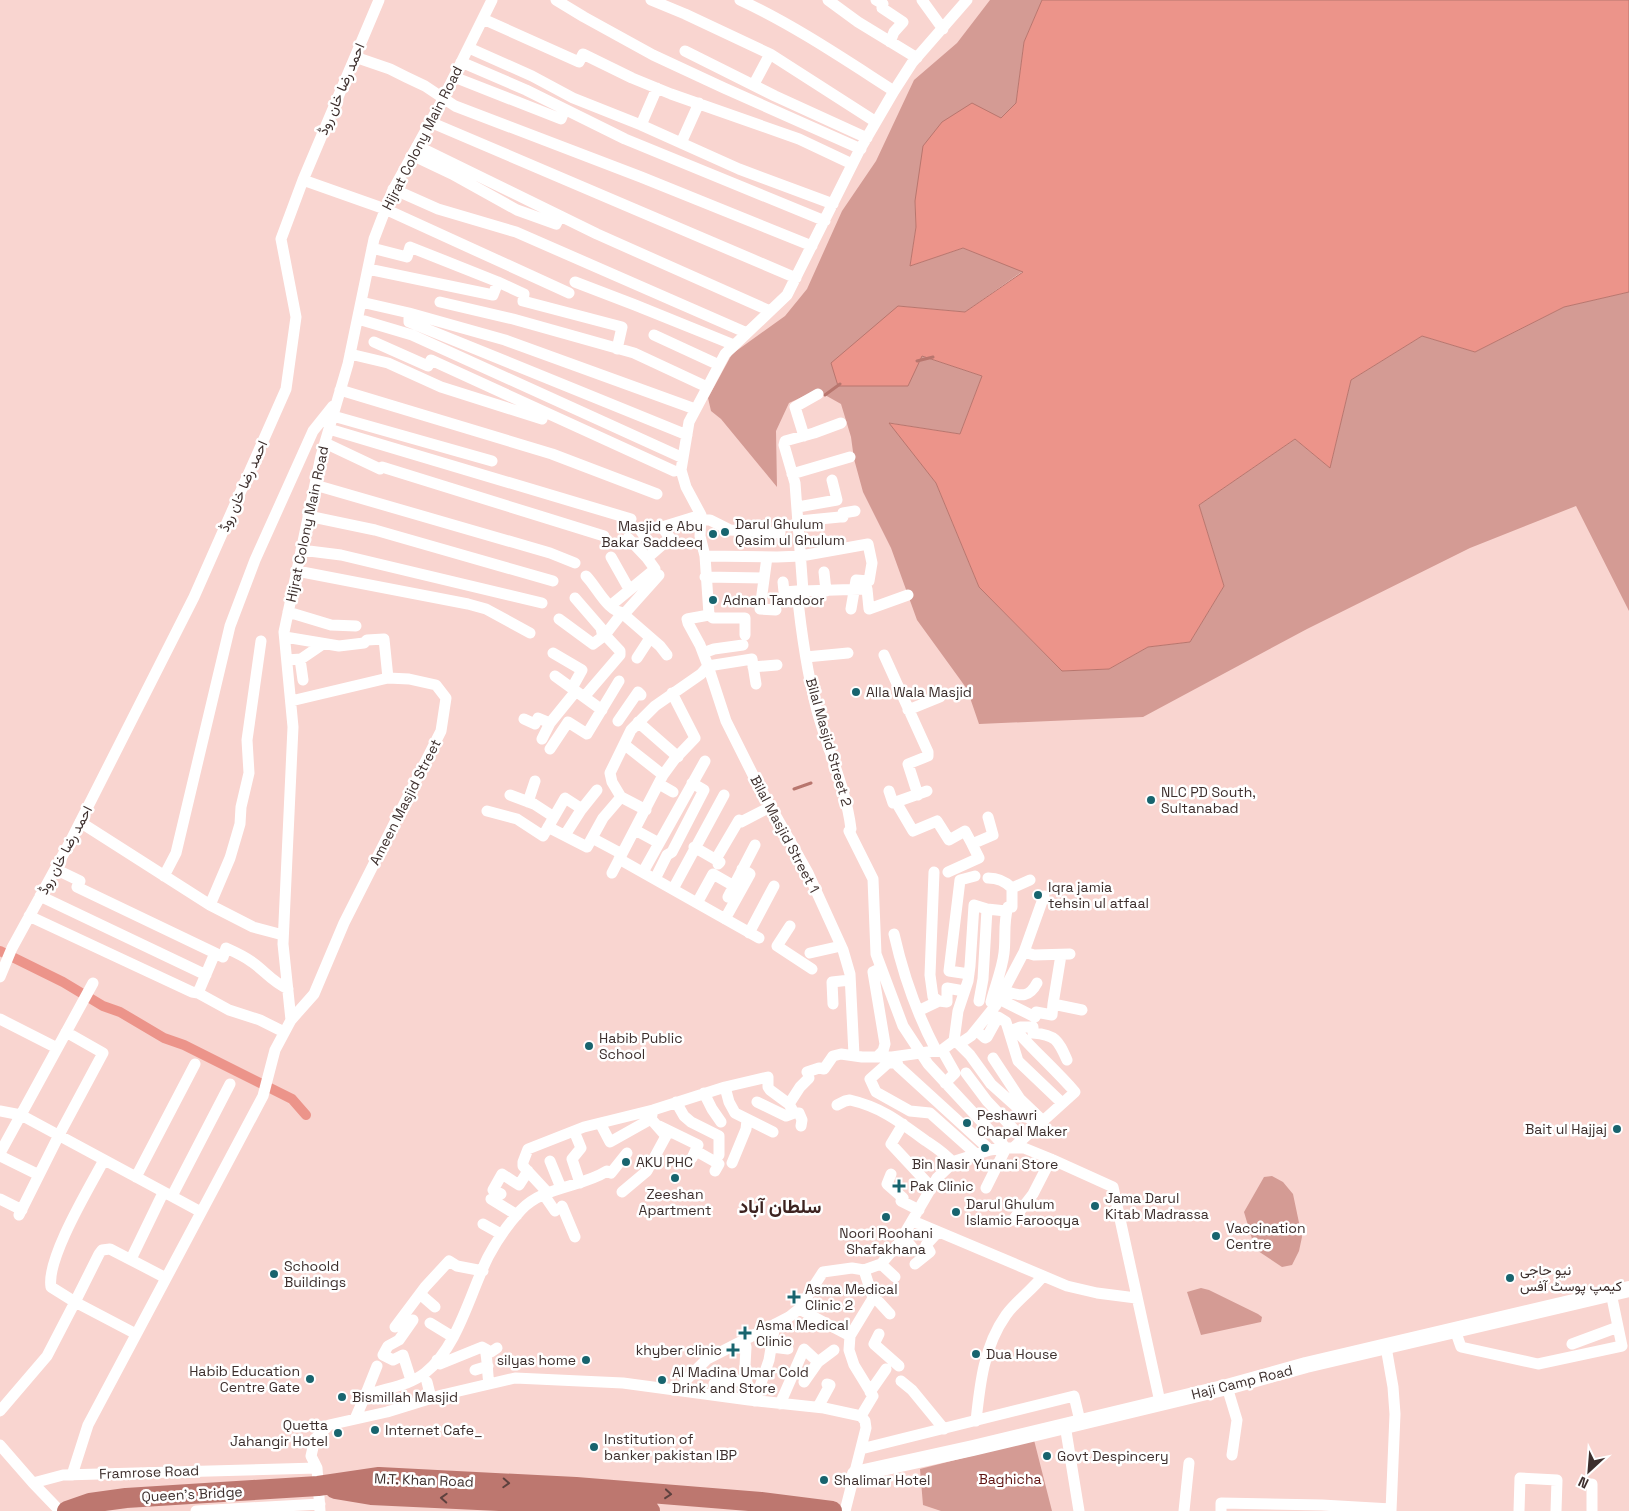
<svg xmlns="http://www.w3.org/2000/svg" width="1629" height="1511" viewBox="0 0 1629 1511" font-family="'Space Grotesk',Vazirmatn,sans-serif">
  <rect width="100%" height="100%" fill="#f9d5d0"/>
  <path fill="#d49b94" d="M990 0H1042L1024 42 1016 103 915 201 916 227 910 266 963 248 1023 271 965 312 898 306 922 356 982 376 960 434 890 423 936 483 979 587 1062 671 1109 669 1148 647 1190 642 1224 586 1199 505 1295 439 1330 468 1351 380 1422 336 1475 352 1564 307 1629 292V611L1576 506 1470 548 1307 629 1143 717 979 724 967 689 917 620 891 548 863 492 854 459 851 437 841 404 825 395 813 392 789 403 776 431 777 487 721 419 711 411 708 398 732 354 785 316 807 289 842 211 876 161 914 80 957 43Z
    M1272 1176 1283 1182 1293 1194 1302 1237 1299 1251 1292 1265 1282 1267 1255 1249 1244 1212 1264 1177Z
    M1201 1288 1209 1290 1258 1314 1262 1317 1261 1322 1201 1335 1187 1292Z
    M1034 1440 1052 1511H941L923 1505 920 1469Z"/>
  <path fill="#ec948a" stroke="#b8766e" d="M1042 0H1629V292L1564 307 1475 352 1422 336 1351 380 1330 468 1295 439 1199 505 1224 586 1190 642 1148 647 1109 669 1062 671 979 587 936 483 889 423 960 434 982 376 922 356 908 386H838L831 363 898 306 965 312 1023 272 963 248 910 266 916 227 915 201 923 146 942 122 972 103 1001 118 1016 103 1024 42Z"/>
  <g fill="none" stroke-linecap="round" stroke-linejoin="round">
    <path stroke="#b8766e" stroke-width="3" d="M917 361 933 357
      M825 395 840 384
      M794 789 811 783"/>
    <path stroke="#ec948a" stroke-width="10" d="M0 951 63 982 103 1006 120 1012 164 1038 184 1045 292 1099 306 1115"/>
    <path stroke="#fff" stroke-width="11" d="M556 0 584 17 653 55 724 88 861 149
      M651 0 685 14 770 54 876 122
      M740 0C794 25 844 59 894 91
      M828 0 858 22 917 58
      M876 0 883 4 882 8 903 22 894 32 890 42
      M922 0 943 29
      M483 19 579 62 583 54 632 78 671 94 799 139 852 164
      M469 48 532 76 573 98 641 125 739 169 833 204
      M685 51 775 96 867 138
      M355 57 390 69 406 77 425 86 455 106 641 177 812 246
      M461 62 526 90 625 139 825 221
      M454 77 561 119 565 109
      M754 84 770 54
      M430 122 796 278
      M641 125 657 88
      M681 143 699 103
      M417 146 597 234 770 311
      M412 155 452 174 517 210 556 224 560 216
      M303 180 385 209 569 293
      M393 189 438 209 516 232 747 333
      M372 248 407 257 410 247 498 282 524 294 523 301 622 327 617 349
      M368 269 493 295 498 282
      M575 282 635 305 734 345
      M361 302 409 313 505 340 695 409
      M440 302 513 319 634 353 707 387
      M409 313V322L687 435
      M358 319 412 335 683 458
      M654 335 719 365
      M374 342 428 366 431 360 674 471
      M350 354 388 363 441 387 542 419
      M340 390 552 454 657 494
      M333 416 492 461
      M841 423 814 433 785 441 784 445 795 483 803 591H797C801 631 807 672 817 711 828 751 846 788 851 829L849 831 873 879 876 954 903 1026 928 1064 1006 1148 986 1188
      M329 429 631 519
      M804 436 795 407 818 394
      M325 443 380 469 382 467 604 536
      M792 474 850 457
      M315 485 550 553 575 563
      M798 507 837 500 832 480
      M308 516 375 530 553 581
      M701 520H710L730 530 780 533
      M799 521 840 517H843V513L855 511
      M640 530 655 550
      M301 550 341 555 542 603
      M705 556 777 557 801 556 868 544 872 563 869 581 856 580 851 609
      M611 557 629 589
      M767 557 760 609 776 610
      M647 558 670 538 662 527 701 515
      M297 571 468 604 486 609 530 633
      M824 572 826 591
      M586 576C597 587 608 613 625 613L659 575
      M705 577 763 578
      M783 582 784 592 797 591
      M803 591 867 589 869 609 908 595
      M575 598 601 628 603 637
      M610 606 655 569 647 558 628 538
      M288 612 331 625 356 626
      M709 615 713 618H745V635
      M559 619 593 644 605 635 622 613 660 646 667 655
      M285 637 339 646 364 643 367 640 384 639 388 678
      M553 653 582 670 572 688
      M703 653 714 649 743 645
      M884 655 928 752V756L908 764 918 795
      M806 657 848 653
      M637 658 650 638
      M300 659 303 680
      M287 660 301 659 323 644
      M753 667 777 665
      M555 676 602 710
      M584 697 620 655V651L605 635
      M291 701 388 678 409 679 436 685 446 698 441 731 344 923 314 994 291 1020
      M908 710 940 697
      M524 719 535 724 538 718 550 723 576 691
      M618 721 638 692 641 695
      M638 722 678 757
      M542 739 550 723
      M550 749 568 722 587 734 619 681
      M663 775 674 760 695 738 672 693
      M659 784 673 792
      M889 791 893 803 927 791
      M510 795 534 804 554 817
      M528 802 535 781
      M896 802 913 831 937 821 949 840 965 831 972 844
      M646 810 621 797 612 782 610 773 631 730 655 706 701 674 708 666 752 659 756 684
      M487 811 517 819 543 836 565 798 582 809
      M80 822 210 905 253 927 283 935
      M741 822 770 807
      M548 827 587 847 603 818 621 797
      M635 830 659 843
      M565 835 581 810 597 790
      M592 838 622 854
      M694 847 720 862 718 864
      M619 859 759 938
      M716 859 739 820
      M55 869 80 881 77 887 215 953 223 957 226 948C235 952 244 956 252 962 265 971 271 981 288 989
      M643 872 705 761
      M934 872 930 975 933 997 939 1001
      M948 872 979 858 972 844 993 835 988 817
      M612 873 663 775 625 745
      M164 876 176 853 230 626 255 560 313 431 333 406
      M988 878C998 878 1005 881 1012 888
      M655 879 667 855 672 852 704 790 692 783
      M673 889 724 795
      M40 896 206 975
      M728 897 755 845
      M697 903 713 874 734 886
      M210 905 230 858 240 824 241 807 249 773 247 740 261 641
      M29 916 192 992 198 993 229 1010 260 1020 284 1032
      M725 919 750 874 742 869
      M790 926 777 946 812 969
      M749 933 774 886
      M894 934C903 974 917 1014 936 1050
      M1024 952 1034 955 1070 954
      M810 953 841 946
      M1061 955 1053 1004 1082 1010
      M969 974 949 971 960 880 975 876
      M0 977 12 948 70 842 194 597 286 389 296 317 281 239 303 180 379 0
      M1004 991C1019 995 1028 1000 1037 983
      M198 993 215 953
      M999 999 1035 1017 1036 1012 1052 1015 1053 1004
      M979 1001 983 979 987 909 1006 911
      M833 1004 832 982 850 980
      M996 1005 1024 952 1044 896
      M918 1011 939 1001 947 1002V988L964 991
      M0 1019 57 1048
      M976 1030 985 1038 987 1037 998 1017 1006 1022 1018 1061 1062 1103
      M1010 1031 1020 1027H1033V1033C1056 1035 1058 1040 1067 1060
      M954 1041 958 1011 968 981 970 966 974 905 987 909
      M959 1044 970 1055 991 1084 1038 1126
      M942 1050 955 1073 945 1083
      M854 1055 850 974 843 950 808 873 754 777 726 721 708 666 700 645 688 623 687 619 709 615 705 556 700 536 701 515 686 487 681 470 689 422 725 354 787 295 859 151 894 91 912 63 967 0
      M877 1057 883 1051 885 1044 873 972 881 968
      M896 1057 898 1066 990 1150
      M993 1058 1020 1099 1043 1121
      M897 1063H888L870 1079 876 1092 910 1111 930 1113 976 1154
      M807 1072 819 1068 824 1069 833 1056 841 1054 862 1057H892L942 1050 954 1041 959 1044 971 1036 996 1005 991 1002C995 986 1002 970 1004 953 1006 938 1003 922 1008 907H1012V888L1030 880
      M966 1073 987 1101 1022 1138
      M725 1087 729 1102 735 1113 773 1132
      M704 1093 712 1109 721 1122
      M676 1102 684 1116 691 1122 719 1136V1155
      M757 1102 786 1116 794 1113
      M837 1105 845 1101 850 1100C881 1107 900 1122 926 1141 935 1147 946 1154 953 1163
      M0 1111 21 1115 201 1212
      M600 1123 610 1142 651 1119
      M903 1124 891 1144 931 1187
      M659 1126 698 1145 692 1158
      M801 1126 802 1120 799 1113H794L789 1104 800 1087 809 1078
      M574 1131 581 1148 572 1159 580 1183
      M1013 1148 1075 1092C1056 1070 1034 1051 1015 1029
      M696 1151 719 1164 715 1171
      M0 1153 93 983
      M0 1156 39 1175
      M550 1161 561 1188
      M732 1163 746 1129 747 1120
      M891 1174 887 1184 903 1198 901 1201 919 1210
      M136 1177 195 1064
      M622 1192 647 1171 666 1136 651 1119 653 1110
      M548 1193 523 1166V1162L528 1149 584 1127 653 1110 725 1087 768 1077V1087L770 1090 789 1104
      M501 1194 493 1190 502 1174 519 1185 528 1171
      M544 1195 555 1211
      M172 1196 230 1084
      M0 1199 22 1210
      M491 1199 517 1215
      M562 1206 575 1237
      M19 1215 59 1135 103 1053 66 1032
      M1013 1220 1033 1194 1051 1159
      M913 1221 1067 1286 1097 1293 1136 1298
      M483 1224 501 1234
      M903 1236 914 1250
      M131 1259 163 1193
      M881 1264 895 1277
      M915 1264 930 1252 926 1245 938 1232
      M420 1294 435 1307
      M873 1298 879 1302 890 1314
      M799 1309 850 1336
      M430 1323 453 1337
      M395 1327 425 1287 449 1261 457 1266 483 1271
      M1455 1330 1461 1347 1538 1364 1622 1346 1611 1293
      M136 1334 75 1302 99 1254 102 1250 110 1249 166 1278
      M879 1334 874 1344 899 1366
      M744 1340 746 1347 745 1366 749 1400
      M1572 1344 1618 1327
      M772 1347 788 1349
      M1386 1347 1393 1387 1395 1414 1391 1511
      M485 1349C488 1361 487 1372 489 1384
      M437 1360 440 1364 482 1347 491 1352 497 1348
      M475 1370 488 1366
      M714 1371 747 1384
      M411 1380 403 1355 393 1360 383 1355 388 1346 399 1340 413 1320
      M901 1381 912 1390 944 1429
      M427 1382 431 1398
      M804 1382 818 1362 834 1350
      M714 1384 726 1382 730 1377
      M1227 1387 1237 1420 1232 1455
      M681 1391 685 1381 707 1359 789 1317 799 1309 823 1272 852 1268 864 1270 881 1264 899 1243 937 1178 955 1161 990 1150 1003 1148H1024L1051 1159 1113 1187 1160 1402
      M870 1392 886 1369
      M365 1396 377 1366
      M755 1401 769 1360 775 1324
      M780 1404 804 1349 818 1362
      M818 1407 830 1385 827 1384
      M0 1411 47 1356 75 1302 51 1287C46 1259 89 1188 104 1160
      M861 1416 873 1396 854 1365 849 1350 850 1336 873 1298 864 1270
      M355 1419 365 1396C384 1388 407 1387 425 1373 458 1347 470 1293 488 1257 497 1240 508 1224 521 1210 544 1186 580 1188 607 1171L611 1173 627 1153
      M976 1421C980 1383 984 1346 1006 1315 1016 1301 1032 1290 1043 1276
      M1065 1425 1079 1511
      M0 1445 33 1483 63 1475 317 1468
      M861 1449 1074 1396 1080 1421
      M72 1475 88 1425 263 1096 275 1050 291 1020 283 944 293 727 284 632 321 456 348 364 374 239 392 192 443 99 492 0
      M33 1483 60 1511
      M196 1511 320 1504
      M320 1511 317 1468 311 1456 315 1439 329 1425 387 1412 442 1395 515 1378 623 1383 749 1400 824 1408 861 1416 865 1421 866 1428 845 1511
      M1184 1511 1189 1463
      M1221 1511V1503L1322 1505 1391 1509
      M1519 1511 1520 1478 1557 1480 1556 1511
      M1592 1511V1484"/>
    <path stroke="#fff" stroke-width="16" d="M855 1474 973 1448 1227 1387 1306 1365 1629 1289"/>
    <path stroke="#bd776f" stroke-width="20" d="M335 1489 371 1495 563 1504 650 1511
      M67 1511 90 1503 126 1498 318 1486 379 1477 576 1487 761 1502 832 1511"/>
  </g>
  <defs><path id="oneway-chevron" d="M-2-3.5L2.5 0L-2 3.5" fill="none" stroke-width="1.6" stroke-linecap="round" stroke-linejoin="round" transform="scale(1.25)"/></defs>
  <g stroke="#5d413e">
    <use href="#oneway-chevron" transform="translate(506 1483) rotate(3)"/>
    <use href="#oneway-chevron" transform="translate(668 1494) rotate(5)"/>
    <use href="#oneway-chevron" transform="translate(444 1498) rotate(-177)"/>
  </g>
  <g fill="#18646e" stroke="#fff" stroke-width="2">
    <circle cx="725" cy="532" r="5"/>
    <circle cx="713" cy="534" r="5"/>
    <circle cx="713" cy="600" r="5"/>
    <circle cx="856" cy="692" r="5"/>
    <circle cx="1151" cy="800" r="5"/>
    <circle cx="1038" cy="895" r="5"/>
    <circle cx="589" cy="1046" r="5"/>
    <circle cx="967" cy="1123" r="5"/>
    <circle cx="1617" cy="1129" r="5"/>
    <circle cx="985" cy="1148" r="5"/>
    <circle cx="626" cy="1162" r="5"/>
    <circle cx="675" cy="1178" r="5"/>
    <path d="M896.5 1178.5h5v5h5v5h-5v5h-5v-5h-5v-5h5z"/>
    <circle cx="1095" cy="1206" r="5"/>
    <circle cx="956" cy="1212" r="5"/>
    <circle cx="886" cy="1217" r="5"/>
    <circle cx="1216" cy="1236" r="5"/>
    <circle cx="274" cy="1274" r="5"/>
    <circle cx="1510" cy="1278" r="5"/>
    <path d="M791.5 1289.5h5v5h5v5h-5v5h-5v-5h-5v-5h5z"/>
    <path d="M742.5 1325.5h5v5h5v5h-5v5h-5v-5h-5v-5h5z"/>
    <path d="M730.5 1342.5h5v5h5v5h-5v5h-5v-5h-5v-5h5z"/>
    <circle cx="976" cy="1354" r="5"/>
    <circle cx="586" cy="1360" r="5"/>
    <circle cx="310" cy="1379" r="5"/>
    <circle cx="662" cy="1380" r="5"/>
    <circle cx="342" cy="1397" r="5"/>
    <circle cx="375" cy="1430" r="5"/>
    <circle cx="338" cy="1433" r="5"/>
    <circle cx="594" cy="1447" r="5"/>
    <circle cx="1047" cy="1456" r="5"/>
    <circle cx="824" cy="1480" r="5"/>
  </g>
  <g text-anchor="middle" stroke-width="5" stroke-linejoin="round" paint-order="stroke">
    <g font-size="14" fill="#3d2f2d" stroke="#fff">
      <text transform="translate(341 89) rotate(-67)" y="5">احمد رضا خان روڈ</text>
      <text transform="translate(422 138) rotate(-63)" y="5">Hijrat Colony Main Road</text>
      <text transform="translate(243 486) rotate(-66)" y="5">احمد رضا خان روڈ</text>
      <text transform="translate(307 524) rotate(-78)" y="5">Hijrat Colony Main Road</text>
      <text transform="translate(829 742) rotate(74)" y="5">Bilal Masjid Street 2</text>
      <text transform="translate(405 802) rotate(-63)" y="5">Ameen Masjid Street</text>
      <text transform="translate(785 834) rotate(62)" y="5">Bilal Masjid Street 1</text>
      <text transform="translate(65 850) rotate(-62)" y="5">احمد رضا خان روڈ</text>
      <text transform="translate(1242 1382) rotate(-14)" y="5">Haji Camp Road</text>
      <text transform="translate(149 1472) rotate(-2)" y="5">Framrose Road</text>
      <text transform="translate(424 1480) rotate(2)" y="5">M.T. Khan Road</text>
      <text transform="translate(192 1494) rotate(-3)" y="5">Queen's Bridge</text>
    </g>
    <g font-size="14" fill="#3d2f2d" stroke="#fff" text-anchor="start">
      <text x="735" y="529">Darul Ghulum<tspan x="735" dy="16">Qasim ul Ghulum</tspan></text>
      <text x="703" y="531" text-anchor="end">Masjid e Abu<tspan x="703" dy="16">Bakar Saddeeq</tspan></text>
      <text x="723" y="605">Adnan Tandoor</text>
      <text x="866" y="697">Alla Wala Masjid</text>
      <text x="1161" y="797">NLC PD South,<tspan x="1161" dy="16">Sultanabad</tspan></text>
      <text x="1048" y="892">Iqra jamia<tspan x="1048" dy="16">tehsin ul atfaal</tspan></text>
      <text x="599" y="1043">Habib Public<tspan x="599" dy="16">School</tspan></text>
      <text x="977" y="1120">Peshawri<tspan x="977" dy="16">Chapal Maker</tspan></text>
      <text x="1607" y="1134" text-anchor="end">Bait ul Hajjaj</text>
      <text x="636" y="1167">AKU PHC</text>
      <text x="985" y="1169" text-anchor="middle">Bin Nasir Yunani Store</text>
      <text x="910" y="1191">Pak Clinic</text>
      <text x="675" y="1199" text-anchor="middle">Zeeshan<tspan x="675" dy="16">Apartment</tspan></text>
      <text x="1105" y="1203">Jama Darul<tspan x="1105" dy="16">Kitab Madrassa</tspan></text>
      <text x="966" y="1209">Darul Ghulum<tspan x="966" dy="16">Islamic Farooqya</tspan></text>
      <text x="1226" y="1233">Vaccination<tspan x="1226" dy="16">Centre</tspan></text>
      <text x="886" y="1238" text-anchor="middle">Noori Roohani<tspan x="886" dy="16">Shafakhana</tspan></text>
      <text x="284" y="1271">Schoold<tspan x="284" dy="16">Buildings</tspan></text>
      <text x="1520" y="1275">نیو حاجی<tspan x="1520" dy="16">کیمپ پوسٹ آفس</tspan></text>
      <text x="805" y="1294">Asma Medical<tspan x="805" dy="16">Clinic 2</tspan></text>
      <text x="756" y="1330">Asma Medical<tspan x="756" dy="16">Clinic</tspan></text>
      <text x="722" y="1355" text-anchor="end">khyber clinic</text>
      <text x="986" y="1359">Dua House</text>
      <text x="576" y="1365" text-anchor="end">silyas home</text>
      <text x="300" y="1376" text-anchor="end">Habib Education<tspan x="300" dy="16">Centre Gate</tspan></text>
      <text x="672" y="1377">Al Madina Umar Cold<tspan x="672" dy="16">Drink and Store</tspan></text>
      <text x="352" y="1402">Bismillah Masjid</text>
      <text x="328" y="1430" text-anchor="end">Quetta<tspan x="328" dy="16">Jahangir Hotel</tspan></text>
      <text x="385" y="1435">Internet Cafe_</text>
      <text x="604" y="1444">Institution of<tspan x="604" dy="16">banker pakistan IBP</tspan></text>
      <text x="1057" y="1461">Govt Despincery</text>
      <text x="834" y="1485">Shalimar Hotel</text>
    </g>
    <g font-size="14" fill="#601311" stroke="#fff">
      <text x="1010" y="1484">Baghicha</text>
    </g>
    <g font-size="19" font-weight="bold" fill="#3d2320" stroke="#fff">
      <text x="780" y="1213">سلطان آباد</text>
    </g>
  </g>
  <g transform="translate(1589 1471) rotate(206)" stroke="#ffffff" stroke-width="4" paint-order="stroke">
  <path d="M0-4L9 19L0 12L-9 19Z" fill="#3d2f2d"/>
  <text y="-8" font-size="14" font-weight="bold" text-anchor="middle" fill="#3d2f2d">N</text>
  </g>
</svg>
